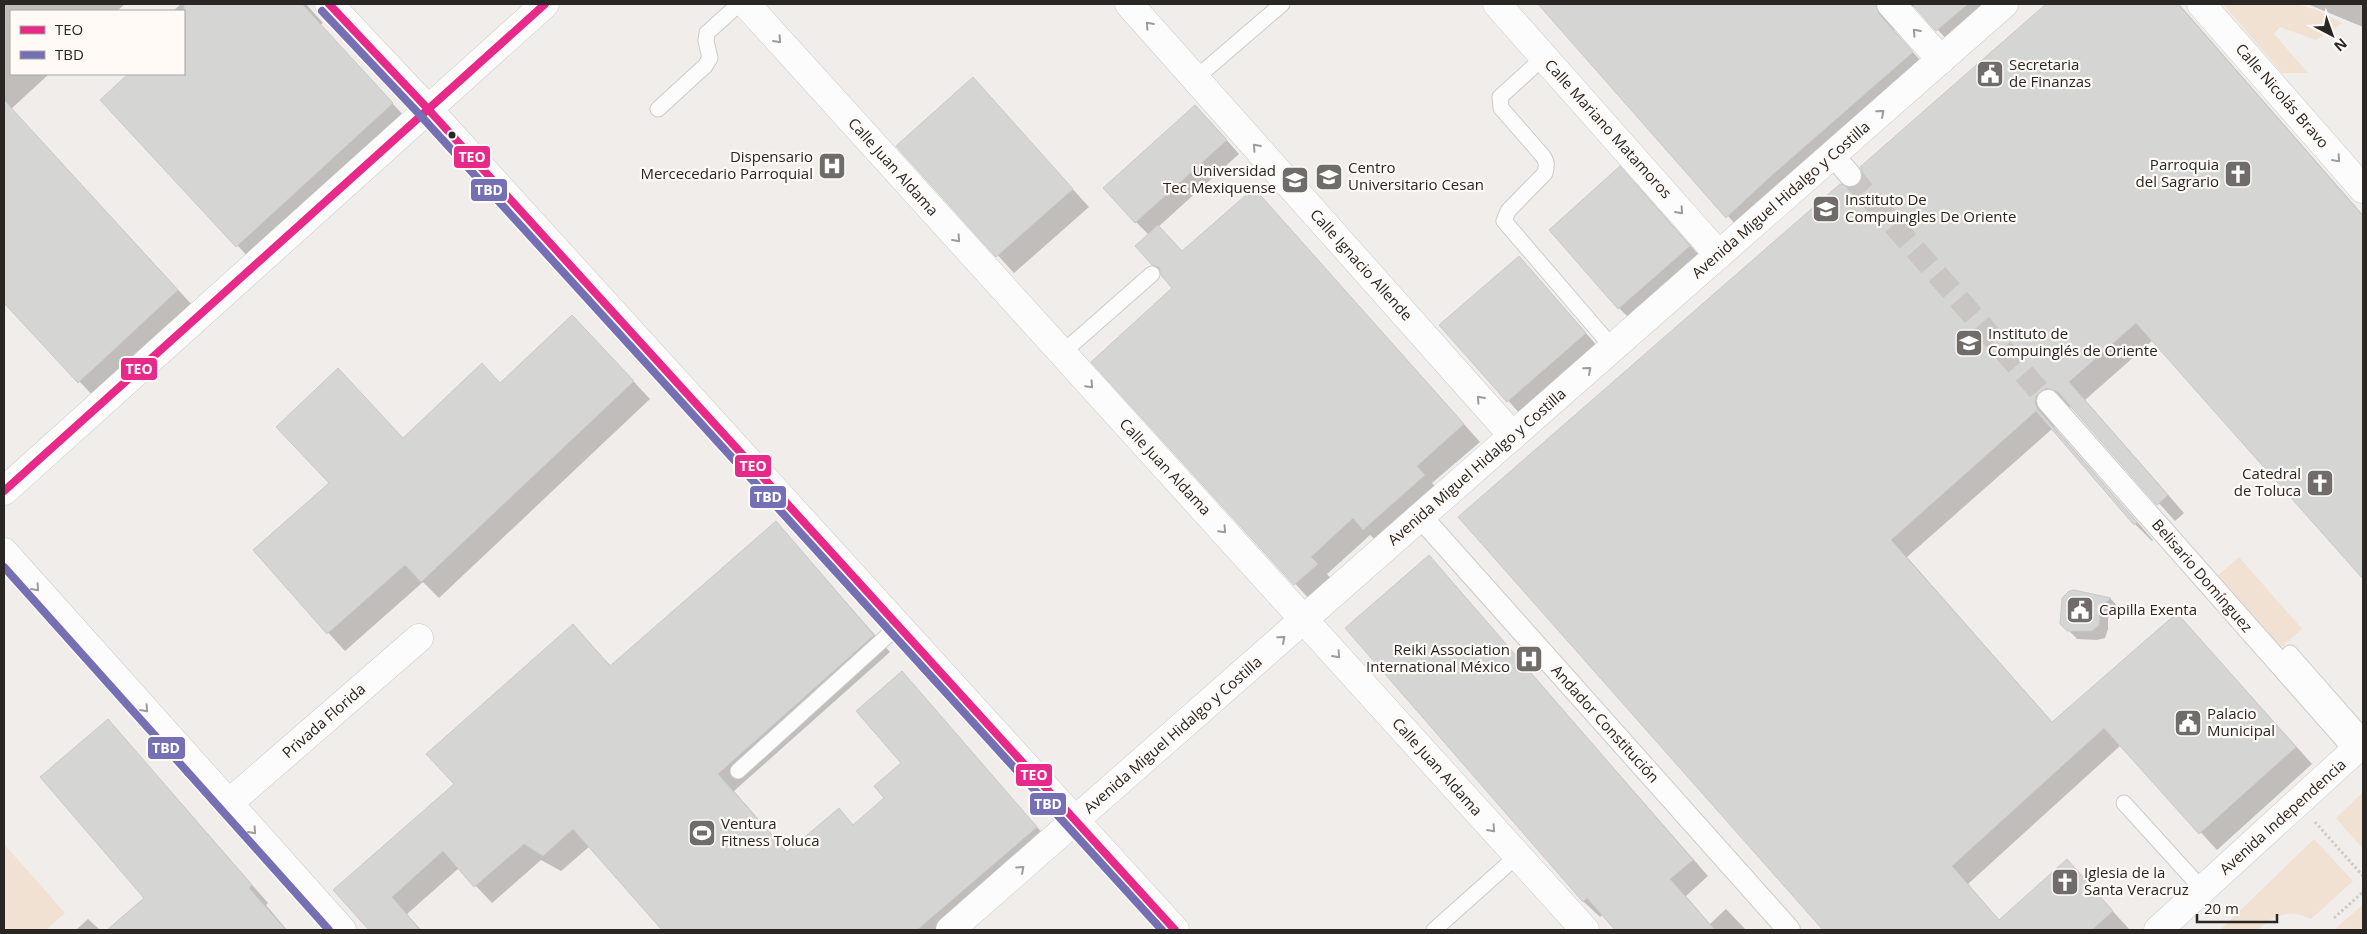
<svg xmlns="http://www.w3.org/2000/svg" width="2367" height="934" viewBox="0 0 2367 934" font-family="'Open Sans',sans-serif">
  <rect width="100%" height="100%" fill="#f0edea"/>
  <path fill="#f1e1d3" d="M2223 4H2296L2317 10 2342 23 2316 40 2280 27 2274 34 2308 73H2282Z
    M2239 557 2302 629 2277 651 2214 579Z
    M2363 792V849L2336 818Z
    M2314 839 2353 881 2311 919C2290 909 2273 914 2258 930H2220Z
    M4 844 65 913 46 930 4 929Z
    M2363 904V930H2334Z"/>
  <path fill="#0003" d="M4 4H125L117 11H11V74H49L11 109 195 308 96 399 4 301Z
    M181 4H306L323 23 320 25 406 118 252 261 102 100 130 74H184V11H173Z
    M1540 4H2003L1954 47 1916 7 1906 5 1892 24 1895 32 1928 69 1744 234Z
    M2048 4H2179L2363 215V577L2153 340 2085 400 2184 513 2175 521 2073 408 2063 405 2052 421 2055 428 2153 540 2152 541 2135 524 2052 429 1907 557 2053 723 2177 614 2312 764 2217 850 2121 745 1968 884 2000 921 2067 861 2129 929 2128 930H1824L1460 517 1852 189 1860 186 1864 173 1862 167Z
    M2304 4H2363V27L2310 5Z
    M973 79 1089 207 1014 273 898 146Z
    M1209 120 1239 154 1158 227 1183 252 1254 189 1480 442 1432 483 1441 492 1381 545 1370 535 1327 574 1333 581 1311 601 1093 362 1174 288 1153 264 1149 235 1136 222Z
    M1637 185 1706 263 1636 325 1619 308Z
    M1532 271 1598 347 1521 415 1441 325Z
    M589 334 650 399 439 598 423 582 345 651 254 551 330 483Z
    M776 523 890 652 734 791 788 853 839 810 854 826 886 798 903 763 902 673 1052 844 953 930H664L590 846 561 871 541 860 492 903 459 868 407 914 421 930H371L335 890 455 785 573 626 611 666Z
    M1429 557 1708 876 1686 896 1710 924 1726 909 1746 930H1617L1603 914 1600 917 1583 901Z
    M2074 592 2111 599 2119 608 2108 618V629L2105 638 2097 640 2077 639 2062 623Z
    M108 720 268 903 266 905 287 930H109L146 898Z
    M88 919 100 930H76Z"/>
  <path fill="#d5d6d4" stroke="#cacac9" d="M184 4H302L393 103 236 247 100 100 128 74H184Z
    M1538 4H1876L1879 14 1913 52 1771 176 1726 218Z
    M1912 4H1968L1936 31Z
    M2046 4H2178L2363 216V579L2136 323 2069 382 2168 495 2157 505 2058 392 2046 388 2036 396 2035 403 2038 410 2137 522 2134 525 2036 411 1891 540 2052 722 2177 613 2296 747 2199 834 2104 728 1952 866 1999 920 2067 859 2113 911 2092 930H1823L1458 517 1840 184 1852 188 1859 185 1863 173 1860 167Z
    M973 77 1073 189 996 257 896 146Z
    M4 100 178 290 78 383 4 303Z
    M1195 105 1227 140 1135 223 1103 188Z
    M1620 166 1690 246 1618 309 1549 230Z
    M1254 188 1464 424 1417 466 1425 475 1363 530 1353 518 1311 557 1318 564 1294 585 1091 362 1172 288 1161 275 1159 267 1152 265 1135 246 1158 225 1182 251Z
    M1519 256 1586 333 1507 402 1439 325Z
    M572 315 634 381 421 582 405 565 327 634 253 550 329 483 276 427 338 368 403 438 482 363 500 383Z
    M776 521 874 635 718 774 787 852 839 808 853 825 884 798 874 786 901 763 856 711 902 671 1037 827 917 930H662L573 829 543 856 524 844 474 887 443 851 392 897 420 930H369L333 890 454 784 426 754 573 624 610 666Z
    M1429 555 1693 860 1670 879 1715 930H1615L1587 898 1583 902 1345 628Z
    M2074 590 2111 598 2100 608 2099 625 2092 631H2067L2060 624 2062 598 2069 591Z
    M108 719 252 885 249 888 286 930H107L144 898 40 777Z"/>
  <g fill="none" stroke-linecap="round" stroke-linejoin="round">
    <path stroke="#c8c5c2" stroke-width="22" stroke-dasharray="22 11" stroke-linecap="butt" d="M1850 175 2048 401"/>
    <g stroke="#cdcbc8" stroke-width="17">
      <path id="service" d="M1544 57 1500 97 1501 108 1542 155C1547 161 1547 165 1545 173L1508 211 1504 221 1613 348
        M1196 78 1282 4
        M658 109 705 66 710 58 706 41 707 33 739 4
        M1061 354 1152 274
        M2290 653 2363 736
        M738 771 897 627
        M2124 803 2203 890
        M1434 930 1517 856"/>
    </g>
    <g stroke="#cdcbc8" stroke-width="24">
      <path id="pedestrian" d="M1833 155 1850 175
        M2048 401 2356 750
        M1421 517 1789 930"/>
    </g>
    <g stroke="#cdcbc8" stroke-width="29">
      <path id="minor" d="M746 4 1585 930
        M1129 4 1513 436
        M1497 4 1719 255
        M1891 4 1941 60
        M2201 4 2363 189
        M229 803 419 638"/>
    </g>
    <g stroke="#cdcbc8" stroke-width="29">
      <path id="secondary" d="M329 4 428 109 1175 930
        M4 491 545 4
        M4 552 342 930
        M950 930 2004 4
        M2158 930 2363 743"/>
    </g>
    <path stroke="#cecbca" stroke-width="3" stroke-dasharray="2.5 2.5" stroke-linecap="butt" d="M2315 822 2363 876
      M2334 918 2363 892"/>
    <use href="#service" stroke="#fdfcfc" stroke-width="15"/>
    <use href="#pedestrian" stroke="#fdfcfc" stroke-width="22"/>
    <use href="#minor" stroke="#fdfcfc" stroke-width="28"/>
    <use href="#secondary" stroke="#fdfcfc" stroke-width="28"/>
    <g stroke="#fffaf6" stroke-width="11">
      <path id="bus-1" d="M329 4 428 109 1175 930
        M4 491 545 4"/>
    </g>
    <g stroke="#fffaf6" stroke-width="11">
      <path id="bus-2" d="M322 11 421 116 1162 930
        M4 567 329 930"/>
    </g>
    <use href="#bus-1" stroke="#e7298a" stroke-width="8"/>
    <use href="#bus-2" stroke="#7570b3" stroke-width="8"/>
  </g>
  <defs><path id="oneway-chevron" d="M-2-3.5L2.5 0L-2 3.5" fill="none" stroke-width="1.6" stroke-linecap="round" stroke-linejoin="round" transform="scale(1.25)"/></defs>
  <g stroke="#9e9c9b">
    <use href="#oneway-chevron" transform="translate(1149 25) rotate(-132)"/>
    <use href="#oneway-chevron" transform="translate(1916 32) rotate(-132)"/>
    <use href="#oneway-chevron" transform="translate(778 40) rotate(48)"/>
    <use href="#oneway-chevron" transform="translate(1881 113) rotate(-41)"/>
    <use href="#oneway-chevron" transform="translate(1256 147) rotate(-132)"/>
    <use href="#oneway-chevron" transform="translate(2337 159) rotate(49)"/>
    <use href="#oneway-chevron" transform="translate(1680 211) rotate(48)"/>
    <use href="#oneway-chevron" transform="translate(957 239) rotate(48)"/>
    <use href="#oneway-chevron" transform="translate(1588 370) rotate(-41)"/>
    <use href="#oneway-chevron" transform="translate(1090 385) rotate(47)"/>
    <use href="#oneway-chevron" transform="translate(1480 399) rotate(-132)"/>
    <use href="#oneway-chevron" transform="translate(1223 530) rotate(47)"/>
    <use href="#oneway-chevron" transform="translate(36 588) rotate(48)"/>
    <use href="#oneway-chevron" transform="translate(1282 639) rotate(-41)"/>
    <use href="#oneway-chevron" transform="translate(1337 655) rotate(48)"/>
    <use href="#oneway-chevron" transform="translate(145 709) rotate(48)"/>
    <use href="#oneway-chevron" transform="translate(1492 829) rotate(48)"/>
    <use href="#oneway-chevron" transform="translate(253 831) rotate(48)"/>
    <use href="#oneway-chevron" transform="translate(1021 869) rotate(-42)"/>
  </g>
  <defs>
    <g id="civic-square" transform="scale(1.4375)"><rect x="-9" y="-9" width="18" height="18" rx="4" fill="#6f6c69" stroke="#fffaf6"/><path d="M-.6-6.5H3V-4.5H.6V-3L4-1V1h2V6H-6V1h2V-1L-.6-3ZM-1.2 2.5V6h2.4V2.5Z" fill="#fff"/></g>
    <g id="hospital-square" transform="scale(1.4375)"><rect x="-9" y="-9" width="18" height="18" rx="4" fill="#6f6c69" stroke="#fffaf6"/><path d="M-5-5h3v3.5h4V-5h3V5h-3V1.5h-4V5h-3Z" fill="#fff"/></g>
    <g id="church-square" transform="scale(1.4375)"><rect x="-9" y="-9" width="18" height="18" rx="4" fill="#6f6c69" stroke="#fffaf6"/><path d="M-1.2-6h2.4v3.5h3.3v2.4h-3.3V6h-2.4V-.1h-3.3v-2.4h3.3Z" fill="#fff"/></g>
    <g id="university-square" transform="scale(1.4375)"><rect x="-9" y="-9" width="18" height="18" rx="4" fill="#6f6c69" stroke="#fffaf6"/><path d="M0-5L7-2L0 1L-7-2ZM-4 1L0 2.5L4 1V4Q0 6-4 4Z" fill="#fff"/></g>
    <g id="stadium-square" transform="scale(1.4375)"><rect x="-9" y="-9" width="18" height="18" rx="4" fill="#6f6c69" stroke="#fffaf6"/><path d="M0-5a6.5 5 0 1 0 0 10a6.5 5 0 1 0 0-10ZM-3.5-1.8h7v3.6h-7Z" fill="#fff"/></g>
  </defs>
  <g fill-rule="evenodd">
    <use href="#civic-square" x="1990" y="74"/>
    <use href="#hospital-square" x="832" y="166"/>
    <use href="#church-square" x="2238" y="174"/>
    <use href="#university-square" x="1329" y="177"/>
    <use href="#university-square" x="1295" y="180"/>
    <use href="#university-square" x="1826" y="209"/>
    <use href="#university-square" x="1969" y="343"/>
    <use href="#church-square" x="2320" y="483"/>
    <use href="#civic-square" x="2080" y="610"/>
    <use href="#hospital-square" x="1529" y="659"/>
    <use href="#civic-square" x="2188" y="723"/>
    <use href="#stadium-square" x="702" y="833"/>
    <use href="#church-square" x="2065" y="882"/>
  </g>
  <circle fill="#292624" stroke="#fffaf6" stroke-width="2" cx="452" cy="135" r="4.5"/>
  <g text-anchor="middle" stroke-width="4.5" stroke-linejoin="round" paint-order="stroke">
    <g font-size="15" fill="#292624" stroke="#fffaf6" text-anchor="start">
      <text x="2009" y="70">Secretaria<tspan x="2009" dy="17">de Finanzas</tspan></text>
      <text x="813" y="162" text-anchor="end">Dispensario<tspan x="813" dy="17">Mercecedario Parroquial</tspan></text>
      <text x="2219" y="170" text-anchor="end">Parroquia<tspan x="2219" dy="17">del Sagrario</tspan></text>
      <text x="1348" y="173">Centro<tspan x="1348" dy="17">Universitario Cesan</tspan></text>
      <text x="1276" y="176" text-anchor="end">Universidad<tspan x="1276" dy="17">Tec Mexiquense</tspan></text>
      <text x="1845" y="205">Instituto De<tspan x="1845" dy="17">Compuingles De Oriente</tspan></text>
      <text x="1988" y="339">Instituto de<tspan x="1988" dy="17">Compuinglés de Oriente</tspan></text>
      <text x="2301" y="479" text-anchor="end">Catedral<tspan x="2301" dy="17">de Toluca</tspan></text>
      <text x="2099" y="615">Capilla Exenta</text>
      <text x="1510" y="655" text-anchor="end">Reiki Association<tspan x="1510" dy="17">International México</tspan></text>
      <text x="2207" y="719">Palacio<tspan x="2207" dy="17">Municipal</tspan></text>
      <text x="721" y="829">Ventura<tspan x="721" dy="17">Fitness Toluca</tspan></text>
      <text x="2084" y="878">Iglesia de la<tspan x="2084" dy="17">Santa Veracruz</tspan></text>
    </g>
    <g font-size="15" fill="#292624" stroke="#fffaf6">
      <text transform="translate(2282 96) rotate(49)" y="5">Calle Nicolás Bravo</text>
      <text transform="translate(1608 129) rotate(48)" y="5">Calle Mariano Matamoros</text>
      <text transform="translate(893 167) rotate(48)" y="5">Calle Juan Aldama</text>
      <text transform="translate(1781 200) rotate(-41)" y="5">Avenida Miguel Hidalgo y Costilla</text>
      <text transform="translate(1361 265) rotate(48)" y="5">Calle Ignacio Allende</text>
      <text transform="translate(1165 467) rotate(47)" y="5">Calle Juan Aldama</text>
      <text transform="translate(1477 467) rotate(-41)" y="5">Avenida Miguel Hidalgo y Costilla</text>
      <text transform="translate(2202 576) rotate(49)" y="5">Belisario Domínguez</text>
      <text transform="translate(324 721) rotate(-41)" y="5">Privada Florida</text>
      <text transform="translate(1605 724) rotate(48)" y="5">Andador Constitución</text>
      <text transform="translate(1173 735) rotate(-41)" y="5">Avenida Miguel Hidalgo y Costilla</text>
      <text transform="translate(1437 767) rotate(48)" y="5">Calle Juan Aldama</text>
      <text transform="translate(2283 817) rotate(-42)" y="5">Avenida Independencia</text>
    </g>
  </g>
  <g stroke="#fffaf6" stroke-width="2">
    <rect x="453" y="145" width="38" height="24" rx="5" fill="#e7298a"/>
    <rect x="470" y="178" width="38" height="24" rx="5" fill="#7570b3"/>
    <rect x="120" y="357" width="38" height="24" rx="5" fill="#e7298a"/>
    <rect x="734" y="454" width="38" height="24" rx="5" fill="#e7298a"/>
    <rect x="749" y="485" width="38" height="24" rx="5" fill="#7570b3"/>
    <rect x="147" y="736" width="39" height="24" rx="5" fill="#7570b3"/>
    <rect x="1015" y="763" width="38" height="24" rx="5" fill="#e7298a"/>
    <rect x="1029" y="792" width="38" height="24" rx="5" fill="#7570b3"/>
  </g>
  <g font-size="14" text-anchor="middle" font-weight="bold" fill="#fff">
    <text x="472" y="162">TEO</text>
    <text x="489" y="195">TBD</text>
    <text x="139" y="374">TEO</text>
    <text x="753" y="471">TEO</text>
    <text x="768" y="502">TBD</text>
    <text x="166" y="753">TBD</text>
    <text x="1034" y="780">TEO</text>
    <text x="1048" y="809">TBD</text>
  </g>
  <rect width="2367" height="934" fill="none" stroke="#292624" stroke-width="10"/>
  <rect x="10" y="10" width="175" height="65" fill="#fffaf6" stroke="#a9a5a2"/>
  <rect x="20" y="26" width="25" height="8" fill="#e7298a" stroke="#a9a5a2"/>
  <text x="55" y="35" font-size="15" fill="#292624">TEO</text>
  <rect x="20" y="51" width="25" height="8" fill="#7570b3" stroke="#a9a5a2"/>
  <text x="55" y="60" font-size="15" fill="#292624">TBD</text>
  <g transform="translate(2332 35) rotate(139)" stroke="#fffaf6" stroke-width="4" paint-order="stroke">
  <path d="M0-4L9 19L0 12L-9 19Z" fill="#292624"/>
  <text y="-8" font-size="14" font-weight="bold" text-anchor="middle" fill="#292624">N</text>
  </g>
  <path d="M2197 914v8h80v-8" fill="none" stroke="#292624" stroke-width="2.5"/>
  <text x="2204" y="914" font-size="15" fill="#292624" stroke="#fffaf6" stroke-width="4" paint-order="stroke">20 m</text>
</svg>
